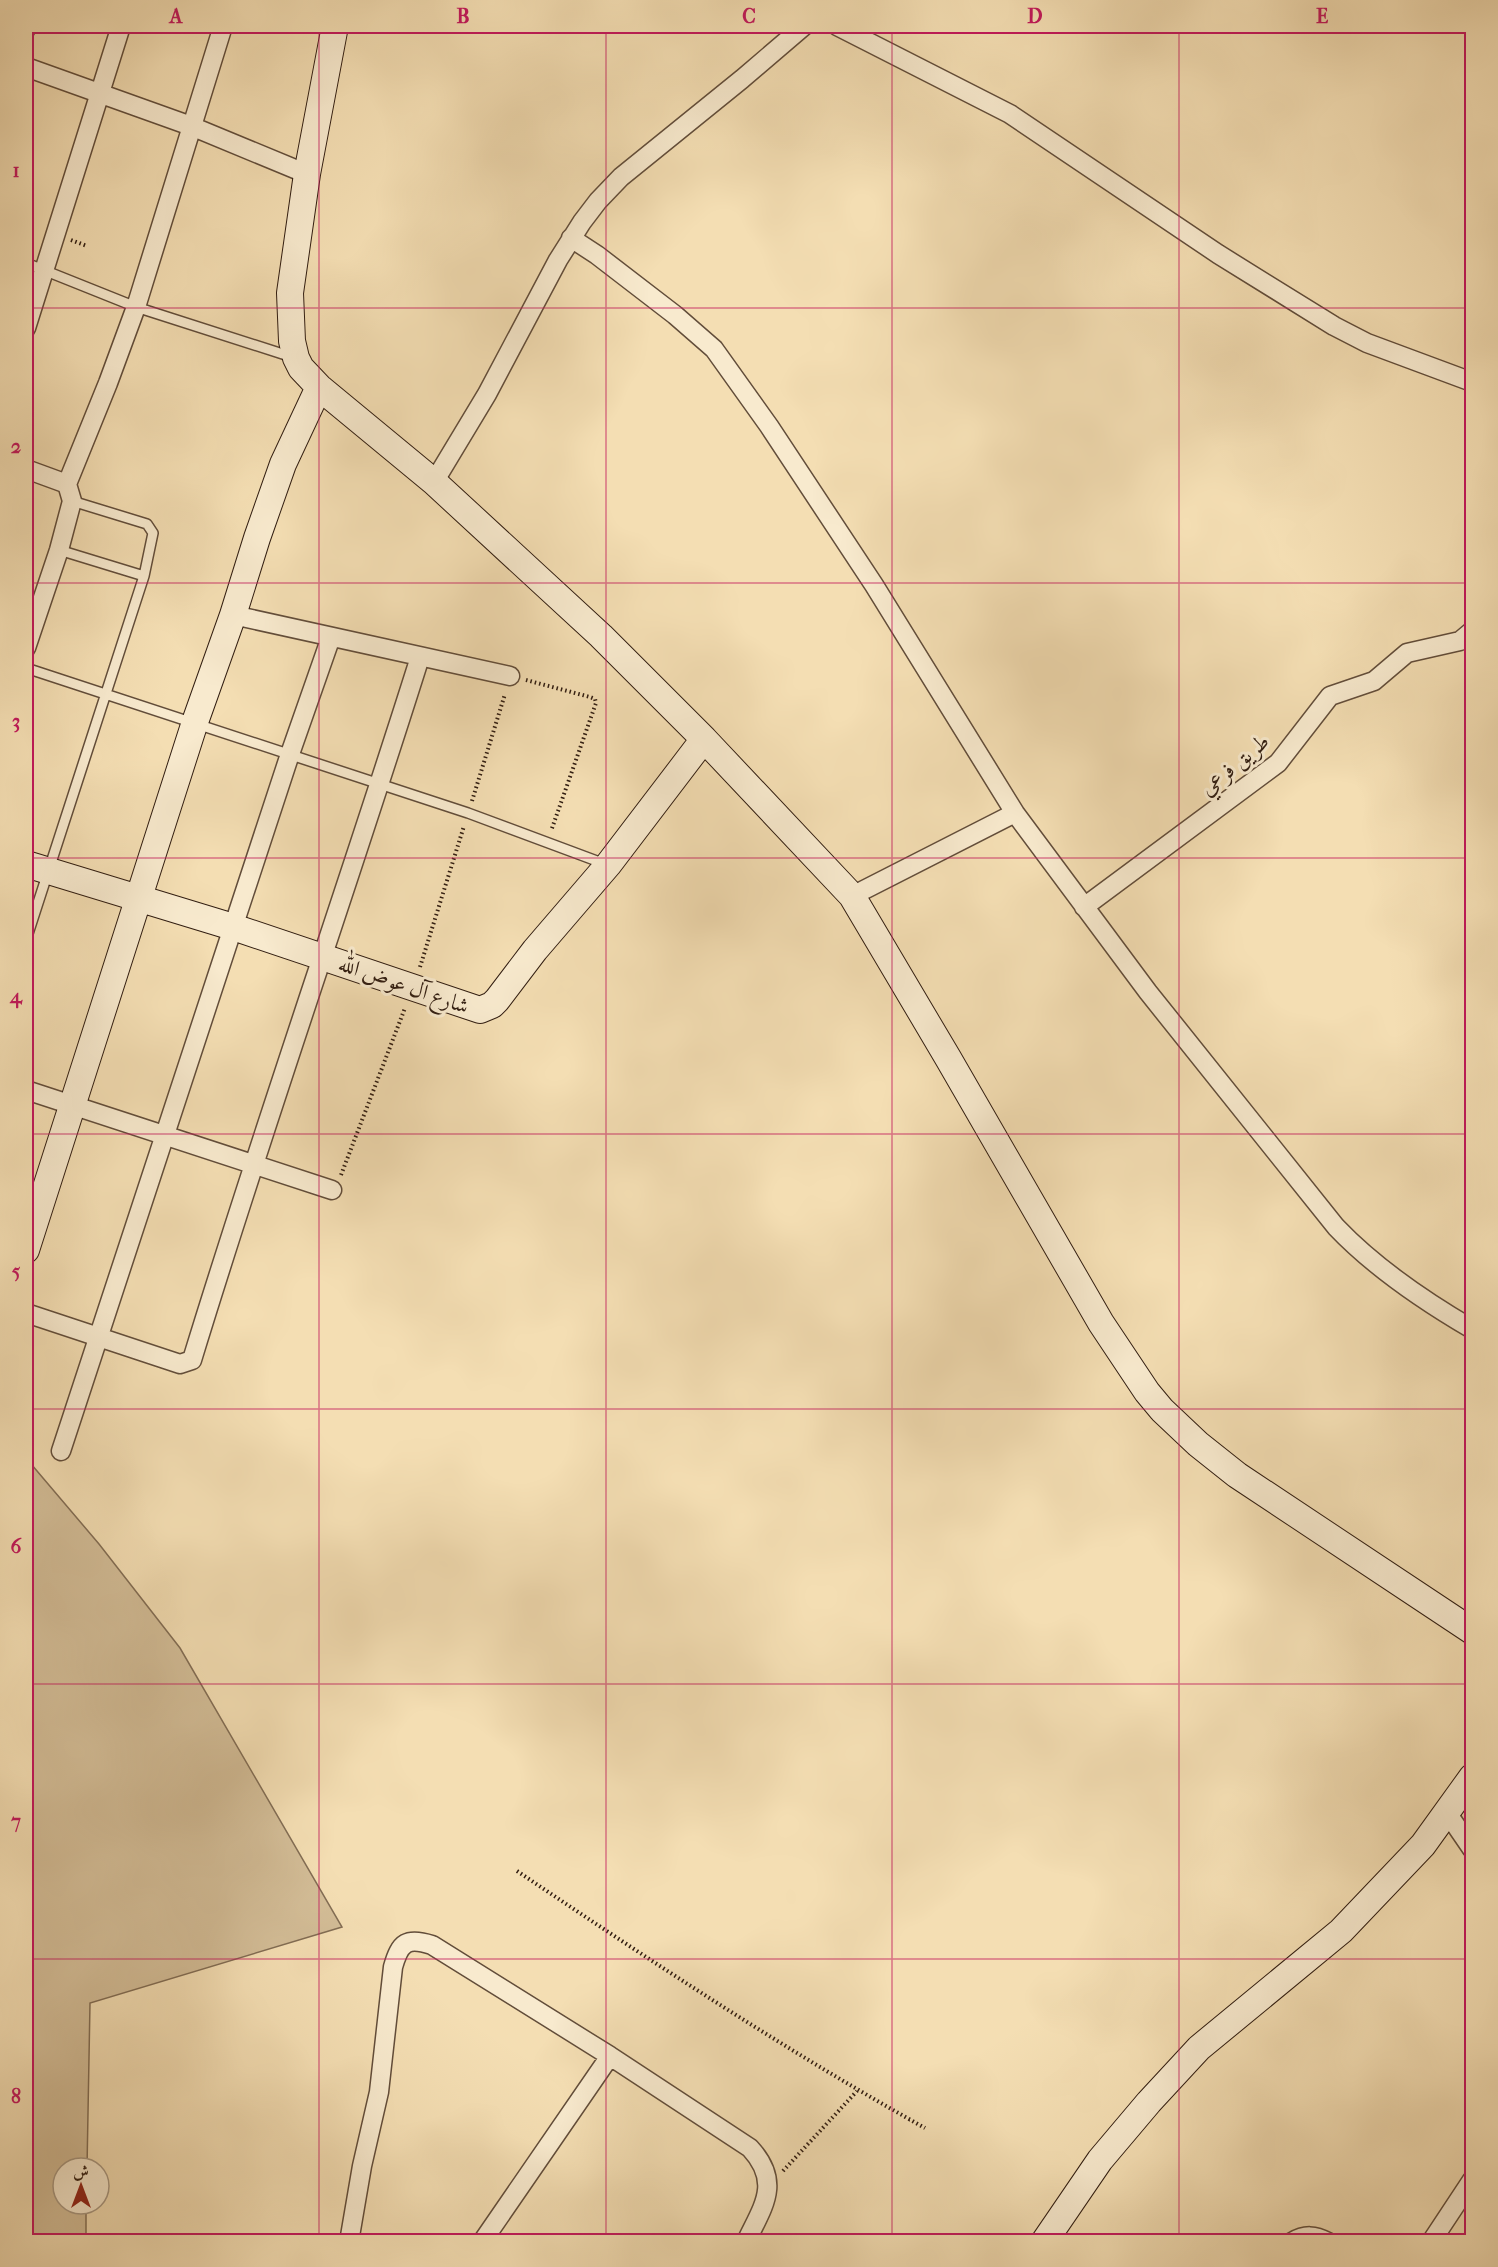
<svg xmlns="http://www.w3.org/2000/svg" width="1498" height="2267" viewBox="0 0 1498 2267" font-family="'IM FELL French Canon',Amiri,serif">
  <rect width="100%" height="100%" fill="#f4deb3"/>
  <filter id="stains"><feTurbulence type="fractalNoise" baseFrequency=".00333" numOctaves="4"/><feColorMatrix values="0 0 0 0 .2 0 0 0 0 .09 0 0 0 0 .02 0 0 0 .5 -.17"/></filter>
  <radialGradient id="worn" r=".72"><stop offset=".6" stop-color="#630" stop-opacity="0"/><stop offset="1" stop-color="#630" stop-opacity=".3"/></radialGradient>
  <path fill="#d3bd97" stroke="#826d54" stroke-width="1.5" d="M26 1458 99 1544 180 1648 342 1927 90 2003 87 2168H63V2204H86V2241H26Z"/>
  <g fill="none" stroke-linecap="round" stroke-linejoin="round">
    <g stroke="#624d3a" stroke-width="12">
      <path id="lane" d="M26 263 136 307 292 357
        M59 550 144 576
        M26 668 468 813 605 864
        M26 940 144 576 153 533 147 524 72 501"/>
    </g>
    <g stroke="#624d3a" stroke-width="21">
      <path id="street" d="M837 26 1010 114 1218 254 1334 326 1367 343 1472 382
        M26 29 27 26
        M26 67 191 126 307 174
        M571 238 597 255 675 315 714 349 769 426 874 585 1015 813 1148 992 1336 1227C1375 1268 1424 1301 1472 1329
        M26 328 121 26
        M26 469 67 484
        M434 482 487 394 558 260 582 222 598 201 621 177 742 79 804 26
        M233 615 510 676
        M26 648 59 550 72 501 67 484 108 383 136 307 223 26
        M852 896 1015 813
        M1084 907 1278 763 1330 696 1374 681 1407 653 1460 641 1472 631
        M26 1090 332 1190
        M26 1313 180 1364 192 1360C264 1124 346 892 420 657
        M61 1451 290 754 331 637
        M1448 1814 1472 1849
        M349 2242 362 2166 379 2092 393 1967C400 1942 407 1937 432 1945L610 2056 750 2148C782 2183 763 2206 746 2242
        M482 2242 610 2056
        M1292 2242C1305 2234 1315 2235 1328 2242
        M1431 2242 1472 2180"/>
    </g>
    <g stroke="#311d11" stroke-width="28">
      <path id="secondary" d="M335 26 307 174 290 293 292 341 296 358 301 368 319 387 434 482 601 636 704 739 852 896 948 1058 1101 1323 1147 1392 1162 1410 1198 1444 1237 1475 1472 1631
        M26 864 233 927 480 1010 492 1005 497 1000 535 950 608 865 704 739
        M26 1250 195 722 233 615 257 538 283 464 319 387
        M1044 2242 1100 2160 1149 2102 1199 2048 1341 1931 1423 1845 1472 1777"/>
    </g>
    <path stroke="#311d11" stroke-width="4" stroke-dasharray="1.5 3" stroke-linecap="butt" d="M71 240 87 246
      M526 680 590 697 595 699 596 703 551 831
      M472 801 505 694
      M420 967 464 826
      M341 1175 405 1008
      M517 1871C651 1961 785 2050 925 2128
      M783 2171 857 2091"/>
    <use href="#lane" stroke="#f8eace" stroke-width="9"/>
    <use href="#street" stroke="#f8eace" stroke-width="18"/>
    <use href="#secondary" stroke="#f8eace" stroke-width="26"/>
  </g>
  <path fill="none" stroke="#c2185b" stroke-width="1.5" stroke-opacity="0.55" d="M319 26V2242M606 26V2242M892 26V2242M1179 26V2242M26 308H1472M26 583H1472M26 858H1472M26 1134H1472M26 1409H1472M26 1684H1472M26 1959H1472"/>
  <g text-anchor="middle" stroke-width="6" stroke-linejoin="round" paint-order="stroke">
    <g font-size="22" fill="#311d11" stroke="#f8eace">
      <text transform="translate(1234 764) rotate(-40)" y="8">طريق فرعي</text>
      <text transform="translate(404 984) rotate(19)" y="8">شارع آل عوض الله</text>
    </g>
  </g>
  <rect width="1498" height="2267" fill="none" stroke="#f4deb3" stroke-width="66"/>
  <g transform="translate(81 2186)"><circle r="28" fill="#f8eace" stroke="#a89882" stroke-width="1.5"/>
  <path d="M0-4.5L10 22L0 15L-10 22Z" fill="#8f2418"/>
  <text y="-9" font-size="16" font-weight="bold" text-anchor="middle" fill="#311d11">ش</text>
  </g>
  <rect x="33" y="33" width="1432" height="2201" fill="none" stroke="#c2185b" stroke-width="2"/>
  <g font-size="20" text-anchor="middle" font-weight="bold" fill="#c2185b">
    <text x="176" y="23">A</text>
    <text x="463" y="23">B</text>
    <text x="749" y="23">C</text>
    <text x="1035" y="23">D</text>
    <text x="1322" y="23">E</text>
    <text x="16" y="177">1</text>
    <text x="16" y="453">2</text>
    <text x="16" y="728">3</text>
    <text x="16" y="1003">4</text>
    <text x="16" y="1278">5</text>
    <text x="16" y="1553">6</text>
    <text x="16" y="1828">7</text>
    <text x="16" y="2103">8</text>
  </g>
  <rect width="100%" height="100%" filter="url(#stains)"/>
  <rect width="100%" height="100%" fill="url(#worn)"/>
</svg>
